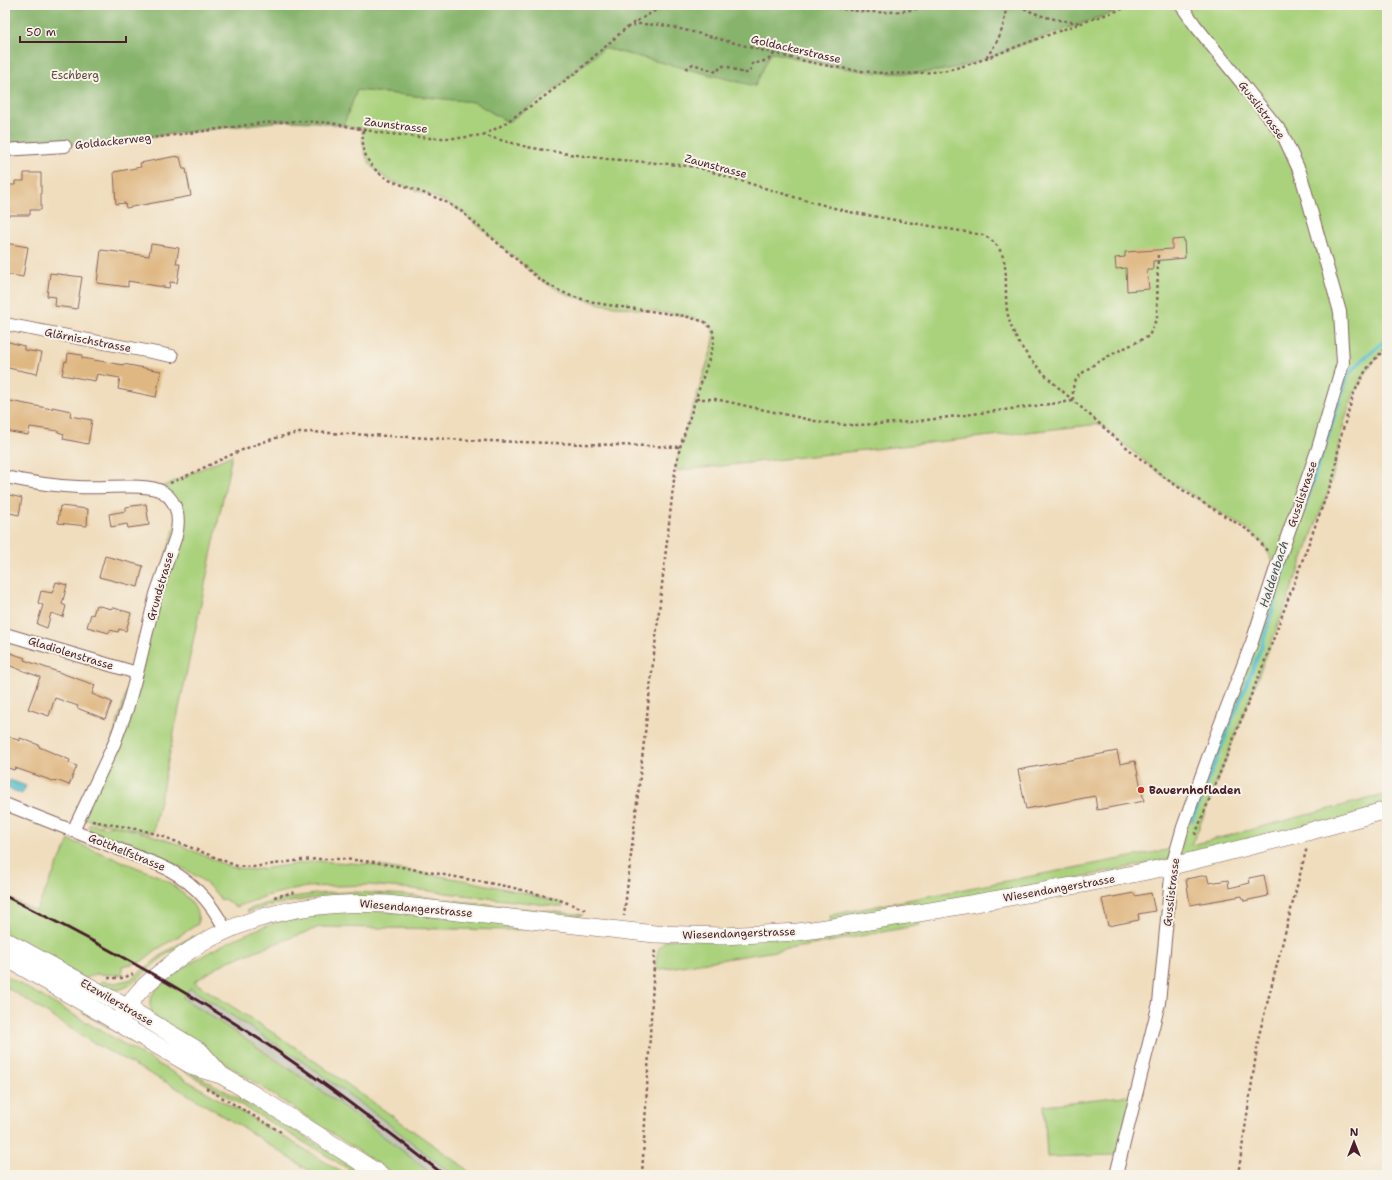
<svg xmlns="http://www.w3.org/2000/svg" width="1392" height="1180" viewBox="0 0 1392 1180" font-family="'Shantell Sans',sans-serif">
  <rect width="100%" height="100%" fill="#f7f3e8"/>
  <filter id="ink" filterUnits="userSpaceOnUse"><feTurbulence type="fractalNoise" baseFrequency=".025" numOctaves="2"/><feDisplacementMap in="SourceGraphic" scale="8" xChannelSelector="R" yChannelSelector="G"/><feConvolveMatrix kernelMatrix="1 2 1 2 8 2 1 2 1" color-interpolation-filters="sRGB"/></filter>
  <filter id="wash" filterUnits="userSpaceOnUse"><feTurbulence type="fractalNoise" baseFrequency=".012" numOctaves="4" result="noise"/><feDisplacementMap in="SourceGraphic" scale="16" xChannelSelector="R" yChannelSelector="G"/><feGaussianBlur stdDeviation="0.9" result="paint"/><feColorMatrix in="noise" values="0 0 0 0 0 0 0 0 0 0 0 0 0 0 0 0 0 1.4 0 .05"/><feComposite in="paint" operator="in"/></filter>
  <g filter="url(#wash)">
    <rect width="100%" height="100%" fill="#f0ddbd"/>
    <path fill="#c4c6b9" d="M190 987 303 1062 377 1115 453 1175H433L335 1100 261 1048 183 998Z"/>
    <path fill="#aad27d" stroke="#7a7854" d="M1135 5H1387V347C1361 372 1347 405 1340 440 1337 451 1337 464 1333 475 1329 491 1323 506 1317 521 1277 630 1235 737 1192 845L1387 794V810L1311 831 832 927 830 915 1177 848 1276 568 1264 545 1251 532 1171 482 1154 469 1100 424 675 471 680 447 713 345 714 336 712 329 705 322 699 320 685 316 601 304 571 296 560 291 539 279 461 211 442 200 389 180C368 167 361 154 363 130L343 126 357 90 474 102 508 122 556 88 604 48 755 86 771 52C828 66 890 81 948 69 975 64 1001 53 1026 43 1062 30 1099 17 1135 5Z
      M232 455 153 833 78 818 107 759 178 516 157 489Z
      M91 824 107 827 112 825 148 834 175 843 231 867 253 870 318 861 367 864 463 880 525 893 562 903 563 907 413 889 368 885 307 887 269 895 236 907 224 899 221 900C203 874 175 864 147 853 129 846 111 839 93 832L88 826Z
      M69 840 158 876C174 885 201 903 198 924L156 950 141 962 122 966V975L95 974 85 979 5 934V896L36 911Z
      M353 892 406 895 583 915 573 918 321 897 272 905 248 912 247 910C283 896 315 893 353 892Z
      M359 909 538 926 516 930 320 927 226 962 194 982 292 1045 460 1164 473 1175H453L377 1115 303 1062 190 988 183 998C269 1054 354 1111 433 1175H395L155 1017C152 1012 149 1007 150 1000 152 992 161 985 168 980 204 950 264 922 310 914 326 911 343 911 359 909Z
      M919 918 920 925 807 946 656 970C657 957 655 948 667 940Z
      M193 936 194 938C181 945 169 952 158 961 148 969 133 986 121 989 112 991 104 987 97 985L101 981 116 983 131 979 167 951Z
      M5 975 291 1141 346 1175H316L250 1132 182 1091 90 1041 5 986Z
      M82 1011 286 1125 367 1175H359L181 1069 83 1013Z
      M1132 1095 1117 1155 1047 1157 1044 1105Z"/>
    <path fill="#87b46c" stroke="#686a4c" d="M5 5H1135C1099 17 1062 30 1026 43 1001 53 975 64 949 69 890 81 828 66 771 52L755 86 604 48 556 88 508 122 474 102 357 90 343 126 317 122 282 121 116 141 5 150Z"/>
    <path fill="#51bdcc" stroke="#4e6e7c" d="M10 780 26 786 22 794 7 788Z"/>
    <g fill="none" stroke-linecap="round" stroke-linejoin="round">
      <path stroke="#51bdcc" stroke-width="4" d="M1192 820 1262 645 1289 554 1348 375 1363 359 1387 339"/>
    </g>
    <g id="blocks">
      <path fill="#dfb782" d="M177 156V157H180L183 169H186L191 196 126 208 125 203 116 204 114 172 141 167 140 163Z
        M24 173H41V210H30V215H5V185H15V181H24Z
        M1184 239 1185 258 1153 261V270H1147L1149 289 1127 291 1126 268 1116 269 1115 258 1125 257V252L1172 249V240Z
        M5 243 28 247 23 277 5 274Z
        M151 244 179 248 176 264H180L177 283 170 282 169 288 128 281V287L97 283 101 250 149 256Z
        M50 273 82 277 77 309 55 306 56 297 47 296Z
        M5 341 24 346V350L42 353 37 374 8 368V365L5 364Z
        M68 353 82 355V358L123 365V364L161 371 156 397 118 389 120 378 97 374 95 381 62 375 65 361 67 362Z
        M5 400 52 409V407L71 411 70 416 92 420 88 444 63 439 64 434 58 432V431L30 427 28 435 5 431Z
        M5 494 22 498 19 515 5 512Z
        M146 504 149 525 128 528 127 524 111 527 109 514 126 511V507Z
        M60 506 88 509 87 526 58 523Z
        M105 556 143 566 138 587 99 577Z
        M56 582 67 585 62 604 66 606 63 617 51 613 47 628 37 624 43 605 38 603 41 591 52 593Z
        M96 605 111 609V608H114L131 613 126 631 119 629 118 632 110 630 109 633 87 627 91 614 93 615Z
        M5 651 25 658 24 660 95 685 92 694 112 702 105 719 77 708 78 706 55 698 49 716 28 709 40 677 5 664Z
        M7 736 20 741V738L39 745V747L70 760 69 763 77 766 69 785 56 780V782L15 768 14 770 5 767V743Z
        M1117 751 1120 764 1135 761 1144 801 1097 810 1095 796 1026 809 1018 770Z
        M1207 875 1209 883 1228 880 1229 888 1250 883 1249 878 1264 875 1268 896 1244 901 1242 896 1190 905 1186 879Z
        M1134 893 1135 896 1151 893 1155 911 1138 914 1139 920 1108 926 1102 899Z"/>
    </g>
  </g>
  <g filter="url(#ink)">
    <use href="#blocks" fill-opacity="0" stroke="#84625e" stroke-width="1"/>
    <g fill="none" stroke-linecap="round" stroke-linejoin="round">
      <g stroke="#84625e" stroke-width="14">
        <path id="minor" d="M5 150 65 146
          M5 324 172 356
          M5 477C29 482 53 486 78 487 98 489 148 482 163 492 178 502 180 519 176 536L156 594 137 673 127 709 114 744 73 831
          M5 634 137 673
          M5 804 159 865C190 878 211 901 226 931
          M1116 1175 1159 1003 1172 866 1183 827 1215 738 1252 642 1276 568 1318 448 1343 363 1340 312 1300 172 1282 133 1195 25 1181 5"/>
      </g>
      <g stroke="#84625e" stroke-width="18">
        <path id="secondary" d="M5 940 128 1008 201 1052 221 1075
          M5 957 194 1067 221 1075 258 1097 381 1175
          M119 1022C125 1012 130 1003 137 994 147 982 160 973 171 964 234 915 310 900 387 904L655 934 723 936 798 932 832 927 919 913 1083 884 1172 866 1311 831 1387 810"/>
      </g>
      <path stroke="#84625e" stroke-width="2.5" stroke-dasharray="3 3" stroke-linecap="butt" d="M819 5C863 13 890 16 934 5
        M1019 5C1037 17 1060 21 1081 23
        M632 24 665 5
        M986 58C999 40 1005 28 1006 5
        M686 69 693 64 717 72 721 66C731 65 738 74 748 73L750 71 752 64 768 60 775 53
        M363 130C361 154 368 167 389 180L442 200 461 211 539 279 560 291 571 296 601 304 685 316 705 322 712 329 713 332 714 340 712 350 680 447 675 471 624 916
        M483 135 499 127 541 99 579 70 626 28 630 26 639 24 662 25C754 44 852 86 947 70 972 65 997 54 1021 45 1059 31 1097 17 1135 5
        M77 145 160 137 262 123 301 121 331 123 381 133 429 138H459L482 135 527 147 569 154 608 159 670 164 696 167 794 197 849 212 983 235C1014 250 1003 281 1007 310 1009 323 1014 335 1021 346 1037 370 1061 390 1083 409 1111 434 1140 460 1171 482 1197 500 1224 515 1251 532L1257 538 1268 552
        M696 399H715L815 421 845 425H859L911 422 1073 401
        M1073 400C1073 394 1072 387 1075 382 1082 366 1132 345 1149 336L1157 317 1158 254
        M170 483C216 464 259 436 309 432L489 441 680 447
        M92 821 142 830 162 836 237 866 253 867 302 860 320 859H343L374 862 510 887 557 899 586 910
        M1195 835 1270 648 1334 475 1340 439 1354 393 1366 370 1377 357 1387 347
        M274 897 296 892
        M108 978H123L133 974
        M206 1088 281 1132
        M642 1175 655 948
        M1238 1175 1259 1035 1307 847"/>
      <use href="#minor" stroke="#fff" stroke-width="12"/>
      <use href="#secondary" stroke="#fff" stroke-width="17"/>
      <path stroke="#4a1f2b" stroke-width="3" d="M5 896C98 942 188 991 274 1049 332 1088 388 1131 444 1175"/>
    </g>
  </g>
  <circle fill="#c8321e" stroke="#f7f3e8" stroke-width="1.5" cx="1141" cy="790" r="4"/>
  <g text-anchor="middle" stroke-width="4" stroke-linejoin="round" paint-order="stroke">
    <g font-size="11" fill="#4a1f2b" stroke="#f7f3e8">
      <text transform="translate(796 49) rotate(13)" y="4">Goldackerstrasse</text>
      <text transform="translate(1262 110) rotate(53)" y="4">Gusslistrasse</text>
      <text transform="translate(396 125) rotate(7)" y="4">Zaunstrasse</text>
      <text transform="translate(113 141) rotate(-6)" y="4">Goldackerweg</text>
      <text transform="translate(716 166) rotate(15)" y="4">Zaunstrasse</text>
      <text transform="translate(88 340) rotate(11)" y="4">Glärnischstrasse</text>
      <text transform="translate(1302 494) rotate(-71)" y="4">Gusslistrasse</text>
      <text transform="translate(160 586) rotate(-74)" y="4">Grundstrasse</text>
      <text transform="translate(71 653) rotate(17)" y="4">Gladiolenstrasse</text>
      <text transform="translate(127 852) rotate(22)" y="4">Gotthelfstrasse</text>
      <text transform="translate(1059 888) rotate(-10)" y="4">Wiesendangerstrasse</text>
      <text transform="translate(1171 892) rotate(-83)" y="4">Gusslistrasse</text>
      <text transform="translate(416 908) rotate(5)" y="4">Wiesendangerstrasse</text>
      <text transform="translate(739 933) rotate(-2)" y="4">Wiesendangerstrasse</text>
      <text transform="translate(117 1002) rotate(30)" y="4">Etzwilerstrasse</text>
    </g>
    <g font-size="11" fill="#624c40" stroke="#f7f3e8">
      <text x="75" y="79">Eschberg</text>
    </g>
    <g font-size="11" font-weight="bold" fill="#4a1f2b" stroke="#f7f3e8" text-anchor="start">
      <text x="1149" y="794">Bauernhofladen</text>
    </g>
    <g font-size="12" font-style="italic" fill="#4c5663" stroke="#f7f3e8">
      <text transform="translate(1274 574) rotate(-72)" y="4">Haldenbach</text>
    </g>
  </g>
  <rect width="1392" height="1180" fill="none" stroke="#f7f3e8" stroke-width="20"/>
  <g transform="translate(1354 1142)" stroke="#f7f3e8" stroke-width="3" paint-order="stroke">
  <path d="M0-3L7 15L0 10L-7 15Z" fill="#4a1f2b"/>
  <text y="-6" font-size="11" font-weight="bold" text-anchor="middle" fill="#4a1f2b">N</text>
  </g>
  <path d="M20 36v6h106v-6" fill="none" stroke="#4a1f2b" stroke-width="2"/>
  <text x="26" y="36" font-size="12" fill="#4a1f2b" stroke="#f7f3e8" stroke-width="3" paint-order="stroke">50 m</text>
</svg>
